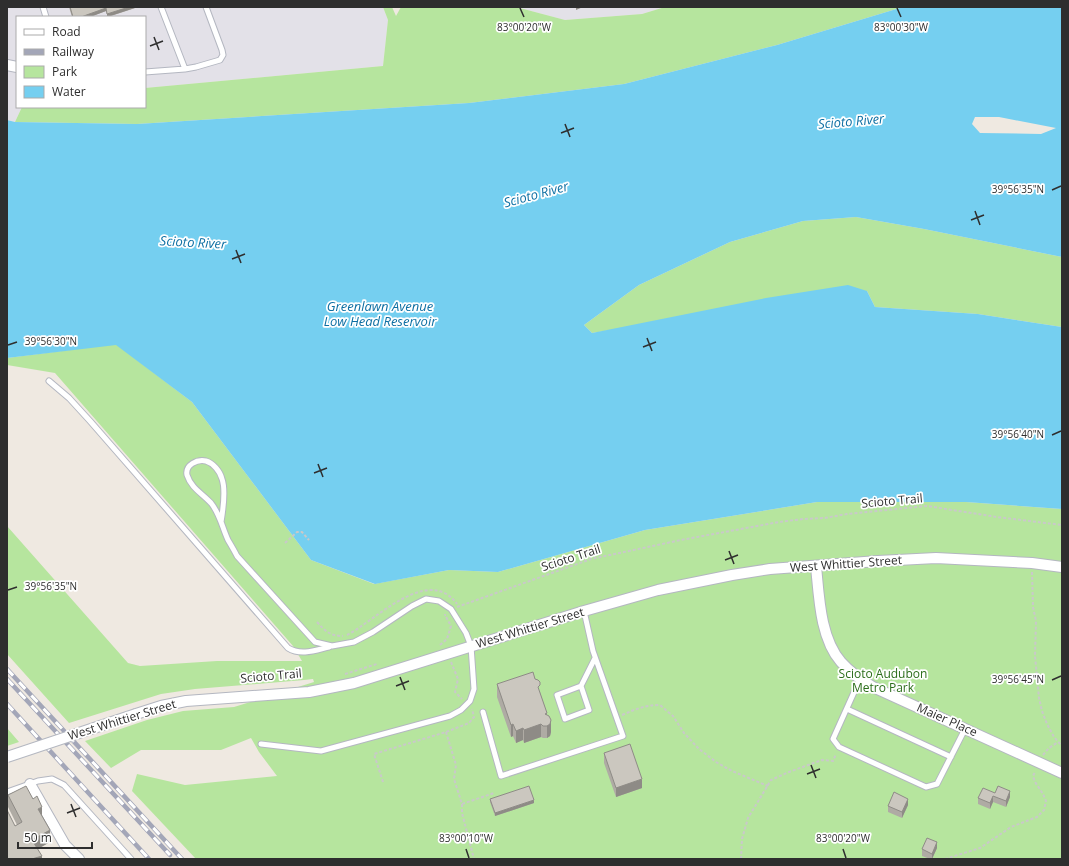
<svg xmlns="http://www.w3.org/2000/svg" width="1069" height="866" viewBox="0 0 1069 866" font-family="'Open Sans',sans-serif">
  <rect width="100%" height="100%" fill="#efe9e1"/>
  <path fill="#e3e1e8" d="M7 7H383L388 20 383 66 145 88V17H17V107H22L15 122 7 120Z
    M516 7H665L642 14 565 20Z"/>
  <path fill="#b6e59e" d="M383 7H392L396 16 401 7H516L565 20 642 14 665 7H903L777 45 624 84 469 103 137 124 15 122 22 107H145V88L383 66 388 20Z
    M856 217 924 229 1062 257V327L978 314 875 307 867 291 592 333 584 325 639 285 730 242 803 221Z
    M116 344 192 402 311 560 374 584 449 570 498 572 645 530 817 502H966L1062 509V859H196L132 791 137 774 185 785 277 776 259 752 251 738 221 750H141L111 768 85 741 147 720 183 711 234 707 314 682 313 679 304 680 195 689 161 694 69 723 7 654V526L128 663 140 666 217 661H302L293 646 55 373 7 365V358Z
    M7 728 19 742 7 746Z"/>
  <path fill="#75cff0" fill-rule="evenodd" d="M903 7H1062V257L924 229 856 217 803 221 730 242 639 285 584 325 592 333 766 298 848 285 867 291 875 307 978 314 1062 327V509L966 502H817L645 530 498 572 449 570 375 584 311 560 192 402 116 345 7 358V120L15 122 137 124 469 103 624 84 777 45ZM975 117H999L1056 128 1041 134 980 133 972 124Z"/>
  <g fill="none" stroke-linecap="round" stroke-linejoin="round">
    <g stroke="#b4b7c1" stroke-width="7">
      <path id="lane" d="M43 7 46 17
        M161 7 185 69
        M145 72 185 69 196 67 220 60 223 55 222 50 206 7
        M49 381 69 398 90 421 288 648C301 656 316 650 329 647
        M221 522C223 510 226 490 222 479 220 471 213 463 206 461 197 459 185 465 187 475 191 488 203 494 211 503 220 514 222 527 228 540 231 545 234 550 237 556L315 642 332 646 354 642 373 632 412 606 426 599 439 601 451 609 466 633 471 646 474 689 470 701 461 710 450 716 321 751 261 744
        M860 679 833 739 839 747 926 787 937 784 965 729
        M581 686 589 710 565 719 557 695 581 686 595 658
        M847 709 951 757
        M483 712 501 776 623 736 593 651 584 611
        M7 792 38 781 52 779 64 785 131 859"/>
    </g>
    <g stroke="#b4b7c1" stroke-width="12">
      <path id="street" d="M7 65 17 67
        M816 566C819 596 820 638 841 662 850 672 861 680 873 687L1062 773
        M136 714 161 706 186 701 309 692 354 683 584 611 658 590 732 575 770 569 878 561 936 558 1032 563 1062 567
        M30 784 65 845 79 859"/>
    </g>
    <path stroke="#c9c9c9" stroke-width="2" stroke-dasharray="3 2" stroke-linecap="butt" d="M285 543 297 532H302L309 540
      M1032 572 1033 607 1036 621 1035 656 1039 698 1042 711 1047 724 1054 737 1062 746
      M457 607 591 559 681 540 779 522 803 519 825 518 847 514 927 506 997 517 1062 525
      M317 622C325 631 330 636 343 636
      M347 635C375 621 428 564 457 604
      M440 645 447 639 451 626 445 615H446
      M451 662 458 679 455 692 462 699
      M345 674 377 664
      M622 715C636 709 645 705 660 705L673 716 684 733 699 749 716 762 732 771 768 786
      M446 732 456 765 454 779 462 804 494 793
      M1043 755 1049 748 1058 742
      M383 782 374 754 446 732 469 723 474 717 472 709
      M462 804V813L474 859
      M741 859 742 839 748 818 771 780 789 772 822 760 833 761 836 754
      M945 859 980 848 1011 827 1037 817 1044 810 1046 801 1043 794 1035 782 1033 776 1035 772"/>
    <use href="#lane" stroke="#fff" stroke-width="5"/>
    <use href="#street" stroke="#fff" stroke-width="10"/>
    <g stroke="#a3a6b8" stroke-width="4.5">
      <path id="rail" d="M7 669 182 859
        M7 679 170 855
        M7 704 149 859"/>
    </g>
    <use href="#rail" stroke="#fff" stroke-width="3" stroke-dasharray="9" stroke-linecap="butt"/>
    <g stroke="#b4b7c1" stroke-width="12" stroke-linecap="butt">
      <path id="street-bridge" d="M7 757 136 714"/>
    </g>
    <use href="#street-bridge" stroke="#fff" stroke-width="10"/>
  </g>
  <path fill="#afaba4" d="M69 7H138L108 17 106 11 90 17H72Z
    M497 684 540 692 547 715 551 732 550 736 547 738H543L541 737 524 743 523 740 516 743 513 736 511 737 497 697Z
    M604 753 642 788 616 797 604 763Z
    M995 793 1010 797 1006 807 993 802 990 809 978 804V798Z
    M8 795 42 817 50 842 38 849 42 859 15 826 17 825 8 807Z
    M490 799 534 803 495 816 490 802Z
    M908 805 902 818 888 812V806Z
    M937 848 932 859H930L922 856V849Z"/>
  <path fill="#8e8b86" d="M129 7H138L107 17V14Z
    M576 7H583L576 10Z
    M106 8V11L90 17H81Z
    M547 713V726L551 720V732L550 736 547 738V726H545V714Z
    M513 724V736L511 737V725Z
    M541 724V737L524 743V730Z
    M523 728V740L516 743V731Z
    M642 779V788L616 797V788Z
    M1010 791V797L1006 807V801Z
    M993 796V802L990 809V803Z
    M908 799V805L902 818V812Z
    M534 800V803L495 816V813Z
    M42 807V819L38 809Z
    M50 830V842L32 852V840Z
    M937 842V848L932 859V854Z
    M42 856V859H32Z"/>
  <path fill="#cbc7bf" stroke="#8e8b86" d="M70 7H129L107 14 106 8 81 17H73Z
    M533 672 535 679 538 680 540 682V685L538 687 547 713 545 714 549 716 551 720 550 724 547 726H543L541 724 524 730 523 728 516 731 513 724 511 725 497 684Z
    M630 744 642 779 616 788 604 753Z
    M26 786 33 799 37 796 42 807 38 809 50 830 32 840 42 856 32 859H7V810L15 826 22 822 8 795Z
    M529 786 534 800 495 813 490 799Z
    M998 786 1010 791 1006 801 993 796 990 803 978 798 983 788 995 793Z
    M894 792 908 799 902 812 888 806Z
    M927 838 937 842 932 854 922 849Z"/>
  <path fill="none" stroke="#2e2e2e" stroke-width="1.5" d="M520 8 524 17M897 8 901 17M154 37 159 50M150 46 163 41M565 124 570 137M561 133 574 128M1052 190 1061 186M975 211 980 225M971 220 984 215M236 250 241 263M232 259 245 254M647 338 652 351M8 345 17 342M643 347 656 342M1052 435 1061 431M318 464 323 477M314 473 327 468M729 551 734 564M725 560 738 555M8 590 17 587M400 677 405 690M1052 680 1061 676M396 686 409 681M811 765 816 778M807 774 820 769M71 804 76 817M67 813 80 808M466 849 469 858M843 849 846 858"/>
  <g text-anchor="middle" stroke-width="3.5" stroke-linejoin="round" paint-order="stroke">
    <g font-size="12" fill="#2e2e2e" stroke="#fff">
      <text transform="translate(892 501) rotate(-5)" y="4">Scioto Trail</text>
      <text transform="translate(571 558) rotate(-18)" y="4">Scioto Trail</text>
      <text transform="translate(846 564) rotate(-4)" y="4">West Whittier Street</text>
      <text transform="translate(530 628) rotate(-17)" y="4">West Whittier Street</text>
      <text transform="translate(271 676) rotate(-5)" y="4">Scioto Trail</text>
      <text transform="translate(122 720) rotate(-17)" y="4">West Whittier Street</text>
      <text transform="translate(947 720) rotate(24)" y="4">Maier Place</text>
    </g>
    <g font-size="12" fill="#2c6e1b" stroke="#fff">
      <text x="883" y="678">Scioto Audubon<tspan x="883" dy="14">Metro Park</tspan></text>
    </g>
    <g font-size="13" font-style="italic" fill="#0d6fa3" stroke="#fff">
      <text transform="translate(851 121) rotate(-5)" y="5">Scioto River</text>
      <text transform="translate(536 194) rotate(-15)" y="5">Scioto River</text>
      <text transform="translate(193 242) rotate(3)" y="5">Scioto River</text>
      <text x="380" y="311">Greenlawn Avenue<tspan x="380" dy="15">Low Head Reservoir</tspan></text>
    </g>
  </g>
  <g font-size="10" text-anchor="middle" fill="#2e2e2e" stroke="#fff" stroke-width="3.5" stroke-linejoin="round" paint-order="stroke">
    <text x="524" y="31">83°00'20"W</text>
    <text x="901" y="31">83°00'30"W</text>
    <text x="1018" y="193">39°56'35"N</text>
    <text x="51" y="345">39°56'30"N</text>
    <text x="1018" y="438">39°56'40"N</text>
    <text x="51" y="590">39°56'35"N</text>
    <text x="1018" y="683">39°56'45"N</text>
    <text x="466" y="842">83°00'10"W</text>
    <text x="843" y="842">83°00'20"W</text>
  </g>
  <rect width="1069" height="866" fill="none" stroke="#2e2e2e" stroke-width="16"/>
  <rect x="16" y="16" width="130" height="92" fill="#ffffff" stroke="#ababab"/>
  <rect x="24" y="29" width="20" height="6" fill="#ffffff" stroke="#ababab"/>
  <text x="52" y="36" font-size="12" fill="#2e2e2e">Road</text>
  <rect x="24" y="49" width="20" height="6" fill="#a3a6b8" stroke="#ababab"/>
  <text x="52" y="56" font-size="12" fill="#2e2e2e">Railway</text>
  <rect x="24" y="66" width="20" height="12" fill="#b6e59e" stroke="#ababab"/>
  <text x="52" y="76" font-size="12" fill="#2e2e2e">Park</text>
  <rect x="24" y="86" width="20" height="12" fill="#75cff0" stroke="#ababab"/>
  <text x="52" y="96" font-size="12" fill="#2e2e2e">Water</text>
  <path d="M18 842v6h74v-6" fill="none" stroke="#2e2e2e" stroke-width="2"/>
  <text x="24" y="842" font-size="12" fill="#2e2e2e" stroke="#ffffff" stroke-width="3" paint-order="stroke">50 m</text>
</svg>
